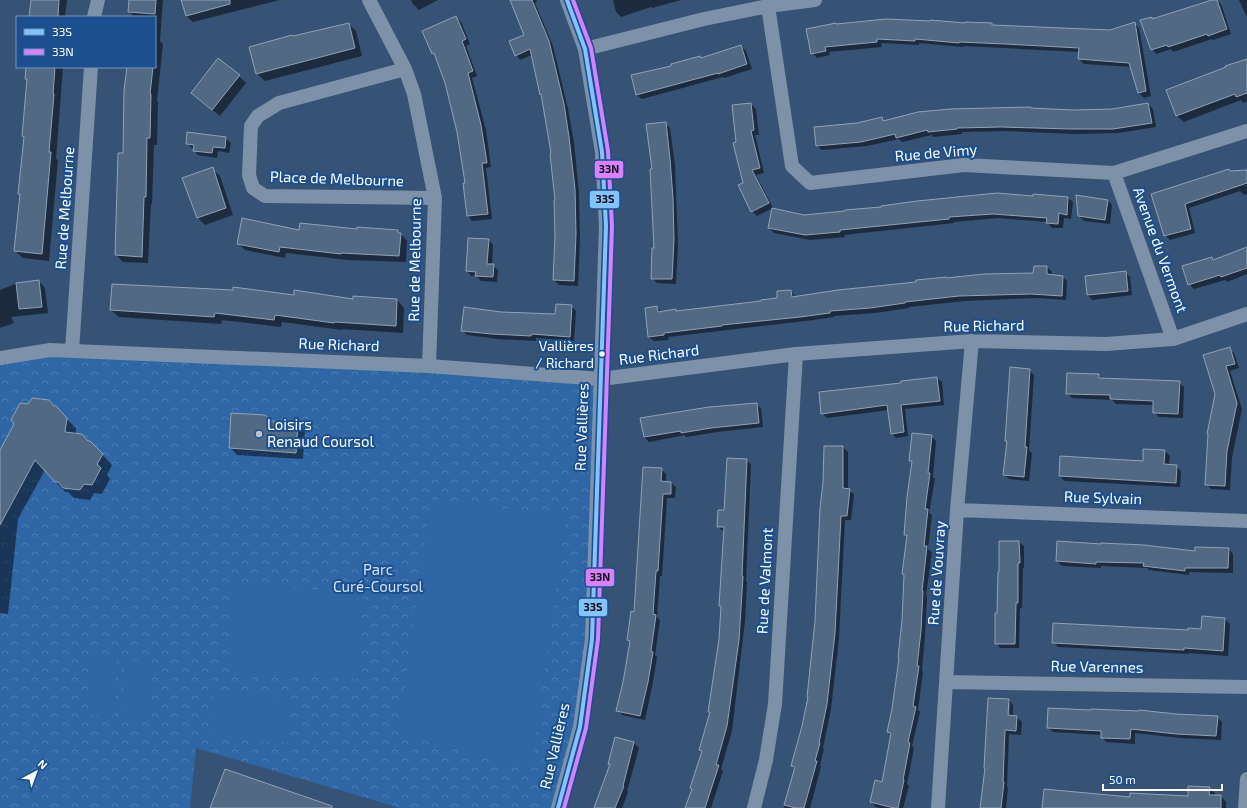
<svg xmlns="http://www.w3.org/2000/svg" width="1247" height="808" viewBox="0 0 1247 808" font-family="'Exo 2',sans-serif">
  <defs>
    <pattern id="forest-crowns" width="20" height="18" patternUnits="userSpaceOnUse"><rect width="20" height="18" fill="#2f66a5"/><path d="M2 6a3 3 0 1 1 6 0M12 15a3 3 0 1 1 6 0" fill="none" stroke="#4e7db2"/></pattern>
  </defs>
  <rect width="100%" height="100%" fill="#365274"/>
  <path fill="url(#forest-crowns)" d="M50 350 601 379 592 639 558 808H400L196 748 190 808H0V358Z"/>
  <path fill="#2f66a5" d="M431 499 566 517 531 769 398 734Z
    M232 585 363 592 359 679 228 671Z
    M91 658 117 660 114 716 88 715Z
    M125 660 151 662 148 718 122 717Z
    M213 693 290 697 288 743 212 739Z"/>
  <path fill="#0007" fill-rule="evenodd" d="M32 0H67L65 17H30Z
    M130 0H163L160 41 163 44 157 101 158 102 157 145H154L152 204H151L148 263 123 262 116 255 124 154 128 67H155V17H133V15L129 12Z
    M182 0H280L193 22 186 16Z
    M411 0H438L419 10 413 4Z
    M510 0H536L537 2 535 3 553 46 568 109 574 142 579 194 580 240 578 286 559 285 554 280 556 201 552 154 543 96 541 94 532 55 520 60 516 55 526 35Z
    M613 0H681L652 8 651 7 621 17 616 12Z
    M1215 0H1217L1221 4 1231 34 1213 40 1212 39 1173 52 1171 49 1156 54 1152 49 1151 18 1153 19Z
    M1239 0H1247V17Z
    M456 18 461 22 470 44 466 46 477 76 472 78 486 130 491 167 486 168 492 219 472 221 468 216 466 184 458 132 446 83 436 56 433 53Z
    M1134 23 1139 28 1151 96 1144 98 1139 93 1132 67 1084 64 1079 59V52L964 46 963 47 919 43V45L881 43 882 47 829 52 830 55 817 58 812 53 807 29 992 24 993 26 1110 31Z
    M349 24 356 31 362 56 265 81 257 74Z
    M741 46 746 51 752 69 724 78 723 77 642 99 637 95 702 59Z
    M1247 61V101L1243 103 1241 100 1184 122 1177 116 1168 91Z
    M27 67H63L56 159 58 160 49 261 23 258 15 251 21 195 20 194 25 138 23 136 28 80Z
    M239 76 246 83 220 116 200 100Z
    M751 104 756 109 759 135H755L764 173 756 175 773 208 757 216 752 211 739 186 744 183 737 143Z
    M1148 104 1153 109 1156 127 1118 133 1075 134 1007 131 962 132V134L933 137 932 135 902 142 899 139 867 146 822 150 817 146 857 124 882 118 885 122 1031 108 1032 109 1073 111 1112 110Z
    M665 123 670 128 675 165 678 244 676 284 657 283 652 278 655 249 653 170Z
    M226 138 231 143 229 153 218 151 217 158 198 155 194 150V149L192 148 187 144Z
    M212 169 220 176 233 215 205 225 198 218 183 178Z
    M1247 171V194L1244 195 1240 191 1189 208 1195 233 1170 240 1165 235 1152 195 1231 172Z
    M1034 197 1068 198 1073 202 1071 219 1064 218 1063 228H1052L1047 222 998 218 954 222V223L844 235 845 237 810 240 774 233 769 228 804 216Z
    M1108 200 1112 205 1110 224 1084 221 1079 216Z
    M358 230H397L407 241 406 262 348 260 286 253 285 258 245 250 238 243Z
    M489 240 493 245 492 265 498 270 497 282 481 281 476 276H471L467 271Z
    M1247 248V274L1227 282 1225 280 1194 289 1189 284 1212 258 1214 260Z
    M1047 267 1052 272 1051 276 1063 277 1067 281 1066 300 1037 298 964 301 909 307V308L875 313 834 316V317L806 321 668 337 669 340 654 341 649 337 657 307 661 312 676 310 677 312 779 299 791 291 795 296 796 297 918 283 946 278 947 279 1034 274Z
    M1125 272 1130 277 1132 295 1092 300 1088 295Z
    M39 281 45 288 48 313 11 317 14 323 0 328V290L15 284Z
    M113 285 354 300H397L404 308 403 333 342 329V330L282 322 281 327 222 320 221 324 119 317 111 310Z
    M571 306 576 311 574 341 536 338V341L497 339 467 335 462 330 501 312 556 315Z
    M1229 348 1234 353 1239 368 1230 371 1242 409 1232 457 1230 490 1211 489 1206 484 1209 435 1208 434Z
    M1029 370 1034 375 1029 451 1032 453 1029 481 1009 479 1004 474 1007 442 1006 440Z
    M1099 375 1103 379 1179 382 1184 387 1183 418 1159 417 1154 412V405L1116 404 1112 400 1072 398 1067 393Z
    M937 378 942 382 944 405 905 409 908 436 896 438 892 433 889 410 827 418 822 413 902 384Z
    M48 401 76 428V435L88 442 100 452 112 465 107 475 110 479 102 494 94 493 90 500 74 498 68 492H65L45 470 18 519 8 614 0 613V453L29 405Z
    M756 404 761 408 763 427 717 432 686 437 685 435 649 442 644 437Z
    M271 422 298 424 305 431 303 459 237 455 230 447Z
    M931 436 936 441 933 477 935 479 929 513 932 515 928 549 932 552 926 595 927 596 925 636 922 670 923 672 918 710 920 712 912 746 914 748 907 784 909 786 903 808H880L876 807 871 802 883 783 891 735 888 732 893 710 900 659 899 658 903 620 908 537 905 534 913 463 910 460Z
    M843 447 848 452V490L854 494 851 520H845L839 638 831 709 823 748 824 749 820 765 821 767 810 808H784L795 769 792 766 809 698Z
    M1165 451 1170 456 1169 466H1176L1181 471 1180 487 1064 481 1060 476 1144 463Z
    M746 460 751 464 746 581 747 582 745 621 732 731 721 769 723 771 711 808H686L693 790 691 788 702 752 700 750 711 713 709 712 720 639 722 607 720 606 724 532 718 527Z
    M661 469 666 474V482L671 483 676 487 675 498H667L662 576H660L657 617 660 620 655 655 657 657 652 687 645 720 622 715 618 710 624 682 630 642 628 640 635 613Z
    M1019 542 1024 546V568H1023L1022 608H1020L1019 648H1000L996 643 998 614Z
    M1058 542 1196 552 1229 549 1233 554V573L1189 572V575L1149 570 1147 568 1101 566V568L1062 566 1057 561Z
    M1225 619 1230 624 1228 656 1189 653V654L1058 647 1053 642 1202 630Z
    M989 699 1009 700 1013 705V717H1017L1022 722 1021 735 1009 734 1007 787 1008 788 1006 808H981L986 770 985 768ZM1008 703H1010L1009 720H1007Z
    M1176 715 1217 717 1222 722 1221 740 1181 738 1135 733V744L1106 742 1102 737V735L1053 732 1048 727Z
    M616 738 634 743 639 748 627 791 628 792 622 808H595L611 765 609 763Z
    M1209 788 1215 793V796H1221L1226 802V808H1043L1131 798 1189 797Z"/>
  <path fill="#526984" stroke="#92a2b6" d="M31 0H59L58 17H29Z
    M129 0H156L155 14 128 12Z
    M181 0H230V4L186 16Z
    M510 0H532L549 41 564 104 569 137 575 189 576 234 574 281 553 280 555 236 554 200H555L550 154 551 153 541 94 540 95 530 49 515 56 509 41 524 35Z
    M1212 0H1217L1227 29 1208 36 1207 34 1168 47 1167 45 1151 50 1140 20 1152 17V19Z
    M456 16 466 39 462 41 473 71 468 73 481 125 487 163H482L488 214 467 216 463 183H465L457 132 445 83 434 53 432 54 422 31Z
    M886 19 930 21V20L965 23V22L992 23V25L1110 30 1135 22 1146 91 1138 93 1129 63 1078 59 1079 48 1005 44 959 42V43L915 39V41L877 39V42L825 47 826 51 811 54 806 29 836 23V24Z
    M349 23 355 48 256 74 249 47 292 35 293 36Z
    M741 45 747 64 718 74V73L636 95 631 75 671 66V64L700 56 701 58Z
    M218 58 240 75 212 110 191 93Z
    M1247 59V93L1236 97 1235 94 1176 116 1166 90 1226 67 1225 66Z
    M26 67H55L53 94H54L49 152H51L42 254 14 251 20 194H18L24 137 22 136 27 79H25Z
    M127 67H153L150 94H151L150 138H147L146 197H144L142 257 115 255 118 153H123L124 90Z
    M751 103 754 130 751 131 760 168 752 170 769 203 751 212 738 185 743 183 733 143 736 142 732 105Z
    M1148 103 1152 123 1113 129H1070L1001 127 957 128V129L928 132 927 130 896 138 895 134 861 142 816 146 814 127 857 123 882 117 883 121 918 112 950 109 1031 107V108L1073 110 1112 109Z
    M666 122 670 159 673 198 674 239 672 279H651L652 248H654L650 169H652L646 124Z
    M187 132 226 137 225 148 213 147 212 153 193 151 194 145 186 144Z
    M213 167 226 208 197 218 182 178Z
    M1229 169 1230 171 1247 170V183L1185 204 1191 229 1164 236 1151 194Z
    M997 193 1033 196V194L1068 197 1067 215 1059 213 1058 224 1046 223 1047 218 993 214 949 217V219L840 230V232L805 235 768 228 772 208 804 215 845 211V210L881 207V206L917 201Z
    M1076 195 1108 200 1105 220 1078 216Z
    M242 218 299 230 300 223 357 229V227L398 230V233H401L399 256 341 253V254L280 247 279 252 237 244Z
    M468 238 489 239 487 264H494L493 277 475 276 476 272 466 271Z
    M1247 247V268L1221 277 1220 275 1188 285 1182 266 1212 257 1213 260Z
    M1034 266H1047V274L1063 276 1062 296 1031 294 959 296 905 302V303L870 308 830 311V313L800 317 722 325V326L664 333V335L648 337 645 308 657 306 658 312 676 309V311L761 301V300L777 298V291L791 290 792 297 838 290 916 282V280L946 277V278L984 274 1033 273Z
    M1126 271 1128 291 1087 295 1085 276Z
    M39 280 42 307 19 309 16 283Z
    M112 284 233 290V287L294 295V290L353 299V296L397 299 396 326 335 322 334 323 275 315 274 320 215 313 214 317 110 310Z
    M556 304 572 305 570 337 532 334 531 336 492 334 461 331 464 307 501 312 555 314Z
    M1230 347 1235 364 1226 366 1237 403 1227 451 1225 486 1205 485 1208 434H1207L1215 394 1203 355Z
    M1010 367 1030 369 1025 447H1027L1024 477 1003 475 1007 441H1005Z
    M1067 373 1099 374V378L1180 381 1178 414 1153 413V401L1110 399V395L1066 394Z
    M937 377 940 401 901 405 904 432 891 434 887 405 821 414 819 392 901 383V381Z
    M32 398 49 400 54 406H56L67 418 65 432 82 434 88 441H90L103 454 97 464 101 468 92 485 84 484 80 490 63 488 58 482H55L35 460 0 525V450L14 424 11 420 20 403 28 404Z
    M757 403 759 423 711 428 681 433V431L644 437 640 418 709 407Z
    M231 413 265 415 272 421 298 423 296 453 229 448Z
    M912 433 932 435 928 473H930L925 509H928L924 546H927L922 591H923L921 631 917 666H919L913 706 916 707 908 742 910 743 903 780H904L898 808H894L870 802 875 780 882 782 891 733 887 732 892 709 899 658H898L902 620 904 575 902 574 907 535H904L907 497 912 461H909Z
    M824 446H843V488L850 489 847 516H841L835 633 827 704 819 743H820L815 761H817L804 808H796L784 805 795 767 791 766 802 726 808 697H807L815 621 820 508 823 482Z
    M1143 449 1165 450 1164 464 1177 465 1176 483 1059 476 1060 456 1143 461Z
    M727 458 747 459 742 576H743L739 640 727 726 716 765H719L705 808H685L692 789 690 788 702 751 699 750 710 712H708L719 639 721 606H719L724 527H717L718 510H724Z
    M643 467 662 468 661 481 671 482V494H663L658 571H656L653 614 656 615 651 651 653 652 648 682 640 716 616 711 623 682 630 641 627 640 631 611 634 612Z
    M999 541H1019L1020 563H1018V603H1016L1015 644H995V613H997L998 572H999Z
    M1057 541 1101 544V543L1144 545 1195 551V547L1229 548 1228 568H1185V571L1143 566 1144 563 1096 562V564L1056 561Z
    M1202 616 1225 618 1223 651 1184 648V650L1052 643 1053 623 1188 630V628L1201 629Z
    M988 698 1009 699 1008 715 1017 716 1016 731 1005 730 1003 782H1004L1001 808H980L985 768H984Z
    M1048 708 1091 710V709L1139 711V710L1176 714 1218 716 1216 736 1176 734 1131 729 1130 739 1101 738V731L1047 728Z
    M615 737 634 742 623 786H624L615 808H594L610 764H608Z
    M225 769 332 806V808H210Z
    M1188 786 1210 787 1209 795H1221V808H1042L1044 789 1130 797V793L1188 796Z"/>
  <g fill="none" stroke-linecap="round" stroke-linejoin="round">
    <path stroke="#7d92a8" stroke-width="14" d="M369 0 405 69 414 94 435 198 429 366
      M768 6 792 166 810 183 964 165 1114 173 1247 131
      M94 17 98 0
      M585 49 704 19 768 6 815 0
      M405 69 279 103 258 116 251 126 249 175 253 188 265 196 435 198
      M1114 173 1173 339
      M72 351 91 67
      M0 358 50 350 429 366 601 379 796 354 972 341 1106 344 1173 339 1247 314
      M957 510 1247 521
      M947 682 1247 687
      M558 808 580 727 592 639 606 226 602 152 585 49 567 0
      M754 808 766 760 775 704 796 354
      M938 808 957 510 972 341
      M1245 808 1247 779"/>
    <g stroke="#1b4f8f" stroke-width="7">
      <path id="bus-1" d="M558 808 580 727 592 639 606 226 602 152 585 49 567 0"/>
    </g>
    <g stroke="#1b4f8f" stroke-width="7">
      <path id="bus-2" d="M564 808 586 728 598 639 612 226 608 151 591 48 573 0"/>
    </g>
    <use href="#bus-1" stroke="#80c4ff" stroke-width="4"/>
    <use href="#bus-2" stroke="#d880ff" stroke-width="4"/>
  </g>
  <circle fill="#fff" stroke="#1b4f8f" stroke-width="1.5" cx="602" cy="354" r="3.5"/>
  <circle fill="#b9c2ce" stroke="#1b4f8f" stroke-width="1.5" cx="259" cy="434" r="4"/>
  <g text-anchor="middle" stroke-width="4" stroke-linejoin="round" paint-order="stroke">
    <g font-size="14" fill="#fff" stroke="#1b4f8f" text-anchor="end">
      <text x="594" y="351">Vallières<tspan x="594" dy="17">/ Richard</tspan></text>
    </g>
    <g font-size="15" fill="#fff" stroke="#1b4f8f">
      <text transform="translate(936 153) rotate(-5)" y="5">Rue de Vimy</text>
      <text transform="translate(337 179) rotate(2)" y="5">Place de Melbourne</text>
      <text transform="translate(65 208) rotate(-86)" y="5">Rue de Melbourne</text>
      <text transform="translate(1160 250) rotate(70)" y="5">Avenue du Vermont</text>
      <text transform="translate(415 260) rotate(-89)" y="5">Rue de Melbourne</text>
      <text transform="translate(984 326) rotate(-1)" y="5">Rue Richard</text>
      <text transform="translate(339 345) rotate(2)" y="5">Rue Richard</text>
      <text transform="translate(659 355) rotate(-7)" y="5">Rue Richard</text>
      <text transform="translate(582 427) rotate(-88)" y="5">Rue Vallières</text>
      <text transform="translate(1103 498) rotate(2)" y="5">Rue Sylvain</text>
      <text transform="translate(937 573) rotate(-86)" y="5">Rue de Vouvray</text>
      <text transform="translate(765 581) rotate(-87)" y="5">Rue de Valmont</text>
      <text transform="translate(1097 667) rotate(1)" y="5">Rue Varennes</text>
      <text transform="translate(555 746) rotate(-77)" y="5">Rue Vallières</text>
    </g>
    <g font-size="15" fill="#fff" stroke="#1b4f8f" text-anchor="start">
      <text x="267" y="430">Loisirs<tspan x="267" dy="17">Renaud Coursol</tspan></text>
    </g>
    <g font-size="15" fill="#cfe3fa" stroke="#1b4f8f">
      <text x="378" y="575">Parc<tspan x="378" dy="17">Curé-Coursol</tspan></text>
    </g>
  </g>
  <g stroke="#1b4f8f" stroke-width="1.5">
    <rect x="594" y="160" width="30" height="19" rx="4" fill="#d880ff"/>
    <rect x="589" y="190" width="31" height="19" rx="4" fill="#80c4ff"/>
    <rect x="585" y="568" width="30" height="19" rx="4" fill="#d880ff"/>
    <rect x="578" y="598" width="30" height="19" rx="4" fill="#80c4ff"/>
  </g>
  <g font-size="11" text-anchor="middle" font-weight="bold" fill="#111">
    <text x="609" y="173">33N</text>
    <text x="605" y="203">33S</text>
    <text x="600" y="581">33N</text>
    <text x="593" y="611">33S</text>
  </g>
  <rect x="16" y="16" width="140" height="52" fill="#1b4f8f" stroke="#7695bc"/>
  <rect x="24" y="29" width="20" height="6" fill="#80c4ff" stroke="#7695bc"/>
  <text x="52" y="36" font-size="12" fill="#ffffff">33S</text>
  <rect x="24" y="49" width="20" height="6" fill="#d880ff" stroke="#7695bc"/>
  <text x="52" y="56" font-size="12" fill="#ffffff">33N</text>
  <g transform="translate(36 772) rotate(41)" stroke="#1b4f8f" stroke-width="3" paint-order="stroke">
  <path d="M0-3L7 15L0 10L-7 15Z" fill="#ffffff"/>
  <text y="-6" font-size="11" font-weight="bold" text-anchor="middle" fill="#ffffff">N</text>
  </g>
  <path d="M1103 784v6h119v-6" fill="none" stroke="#ffffff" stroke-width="2"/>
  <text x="1109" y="784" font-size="12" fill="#ffffff" stroke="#1b4f8f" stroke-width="3" paint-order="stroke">50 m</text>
</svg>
